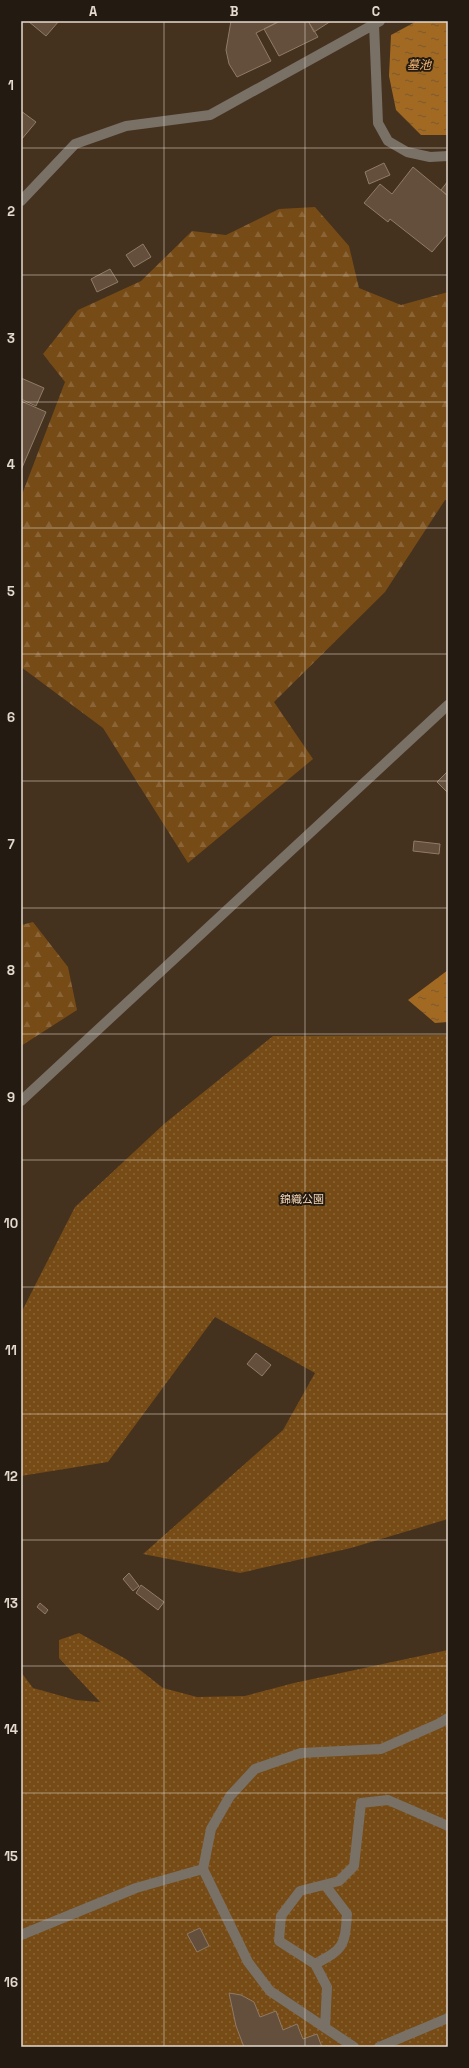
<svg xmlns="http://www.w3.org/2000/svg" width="469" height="2068" viewBox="0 0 469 2068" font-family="'Space Grotesk','Noto Sans JP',sans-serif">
  <defs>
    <pattern id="forest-firs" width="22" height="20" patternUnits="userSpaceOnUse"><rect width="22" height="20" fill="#764b16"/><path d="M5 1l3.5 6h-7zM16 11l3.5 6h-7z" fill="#8a6437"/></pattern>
    <pattern id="park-dots" width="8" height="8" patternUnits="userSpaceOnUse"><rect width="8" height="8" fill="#764b16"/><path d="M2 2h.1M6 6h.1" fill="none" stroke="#8a6437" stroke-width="1.8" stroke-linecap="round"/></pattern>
    <pattern id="water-ripples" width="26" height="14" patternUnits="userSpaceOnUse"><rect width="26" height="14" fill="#a26923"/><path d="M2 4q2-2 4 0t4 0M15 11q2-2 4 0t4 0" fill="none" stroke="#7d592e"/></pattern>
  </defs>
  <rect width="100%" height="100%" fill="#44311e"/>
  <path fill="url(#forest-firs)" d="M315 207 349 246 359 288 401 305 448 292V500H445L385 592 274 702 313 759 188 863 103 728 21 667V497L65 382 43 354 78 310 141 281 192 231 226 235 279 209Z
    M33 922 68 967 77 1010 21 1046V925Z"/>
  <path fill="url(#park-dots)" d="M448 1035V1519L351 1548 240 1573 143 1554 283 1430 315 1373 215 1317 108 1462 21 1476V1313L75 1207 164 1124 273 1036Z
    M79 1633 126 1659 163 1688 197 1697 245 1696 294 1683 448 1650V2047H21V1672L33 1688 76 1700 100 1702 59 1658V1640Z"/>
  <path fill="url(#water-ripples)" d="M417 21H448V135H421L396 110 389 76 391 35Z
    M448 970V1022L435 1023 408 1000Z"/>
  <path fill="#634f3b" stroke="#917b66" d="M28 21H59L46 36Z
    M231 21H280L256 33 271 61 237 77 229 64 226 50Z
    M280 21H308L318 37 279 56 264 29Z
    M308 21H331L314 32Z
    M21 111 36 122 21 140Z
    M384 163 390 175 369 184 365 172Z
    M413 167 448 196V233L432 252 390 219 388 222 364 203 380 184 392 194Z
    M448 181V196L441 190Z
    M143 244 151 257 134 267 126 255Z
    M110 269 118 282 97 292 91 279Z
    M21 378 44 388 36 406 21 399Z
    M21 401 46 412 21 470Z
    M448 771V793L437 782Z
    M414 841 440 844 439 854 413 851Z
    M256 1353 271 1365 262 1376 247 1364Z
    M129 1573 139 1586 133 1591 123 1579Z
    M141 1585 164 1602 158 1610 136 1593Z
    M40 1603 48 1610 45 1614 37 1607Z
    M200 1928 209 1946 197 1952 187 1934Z
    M229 1993 241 1995 254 2002 260 2017 276 2011 283 2030 297 2024 303 2039 317 2034 322 2047H244L236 2026Z"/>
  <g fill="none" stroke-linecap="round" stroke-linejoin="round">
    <path stroke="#797066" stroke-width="10" d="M374 24 378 123 388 141 407 152 430 157 448 156
      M21 201 75 144 126 126 210 115 380 21
      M21 1101 448 705
      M21 1935 136 1888 203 1869
      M315 1964C343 1949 345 1947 347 1914L325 1885
      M325 2028 327 1987 315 1964 279 1941 281 1916 300 1891 339 1881 354 1866 361 1803 388 1800 448 1826
      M354 2047 270 1991 248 1962 203 1869 211 1829 230 1796 255 1769 301 1753 381 1749 440 1723 448 1718
      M379 2047 448 2018"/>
  </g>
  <path fill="none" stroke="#e6dace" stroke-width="1" stroke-opacity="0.55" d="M164 21V2047M305 21V2047M21 148H448M21 275H448M21 402H448M21 528H448M21 654H448M21 781H448M21 908H448M21 1034H448M21 1160H448M21 1287H448M21 1414H448M21 1540H448M21 1666H448M21 1793H448M21 1920H448"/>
  <g text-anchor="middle" stroke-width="4" stroke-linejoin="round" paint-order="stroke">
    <g font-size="11" fill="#f4d4b3" stroke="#231b12">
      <text x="302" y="1203">錦織公園</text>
    </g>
    <g font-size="12" font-style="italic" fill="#f9ba76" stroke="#231b12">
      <text x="419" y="69">墓池</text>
    </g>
  </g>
  <rect width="469" height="2068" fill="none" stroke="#231b12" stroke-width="44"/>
  <rect x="22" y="22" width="425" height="2024" fill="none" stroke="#e6dace" stroke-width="1.5"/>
  <g font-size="13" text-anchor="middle" font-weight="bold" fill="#e6dace">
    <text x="93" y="16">A</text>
    <text x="234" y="16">B</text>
    <text x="376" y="16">C</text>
    <text x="11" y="90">1</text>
    <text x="11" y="216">2</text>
    <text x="11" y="343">3</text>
    <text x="11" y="469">4</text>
    <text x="11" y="596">5</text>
    <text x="11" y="722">6</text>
    <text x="11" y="849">7</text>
    <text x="11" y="975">8</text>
    <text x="11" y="1102">9</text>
    <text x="11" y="1228">10</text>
    <text x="11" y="1355">11</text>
    <text x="11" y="1481">12</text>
    <text x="11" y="1608">13</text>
    <text x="11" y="1734">14</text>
    <text x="11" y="1861">15</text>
    <text x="11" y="1987">16</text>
  </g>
</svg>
